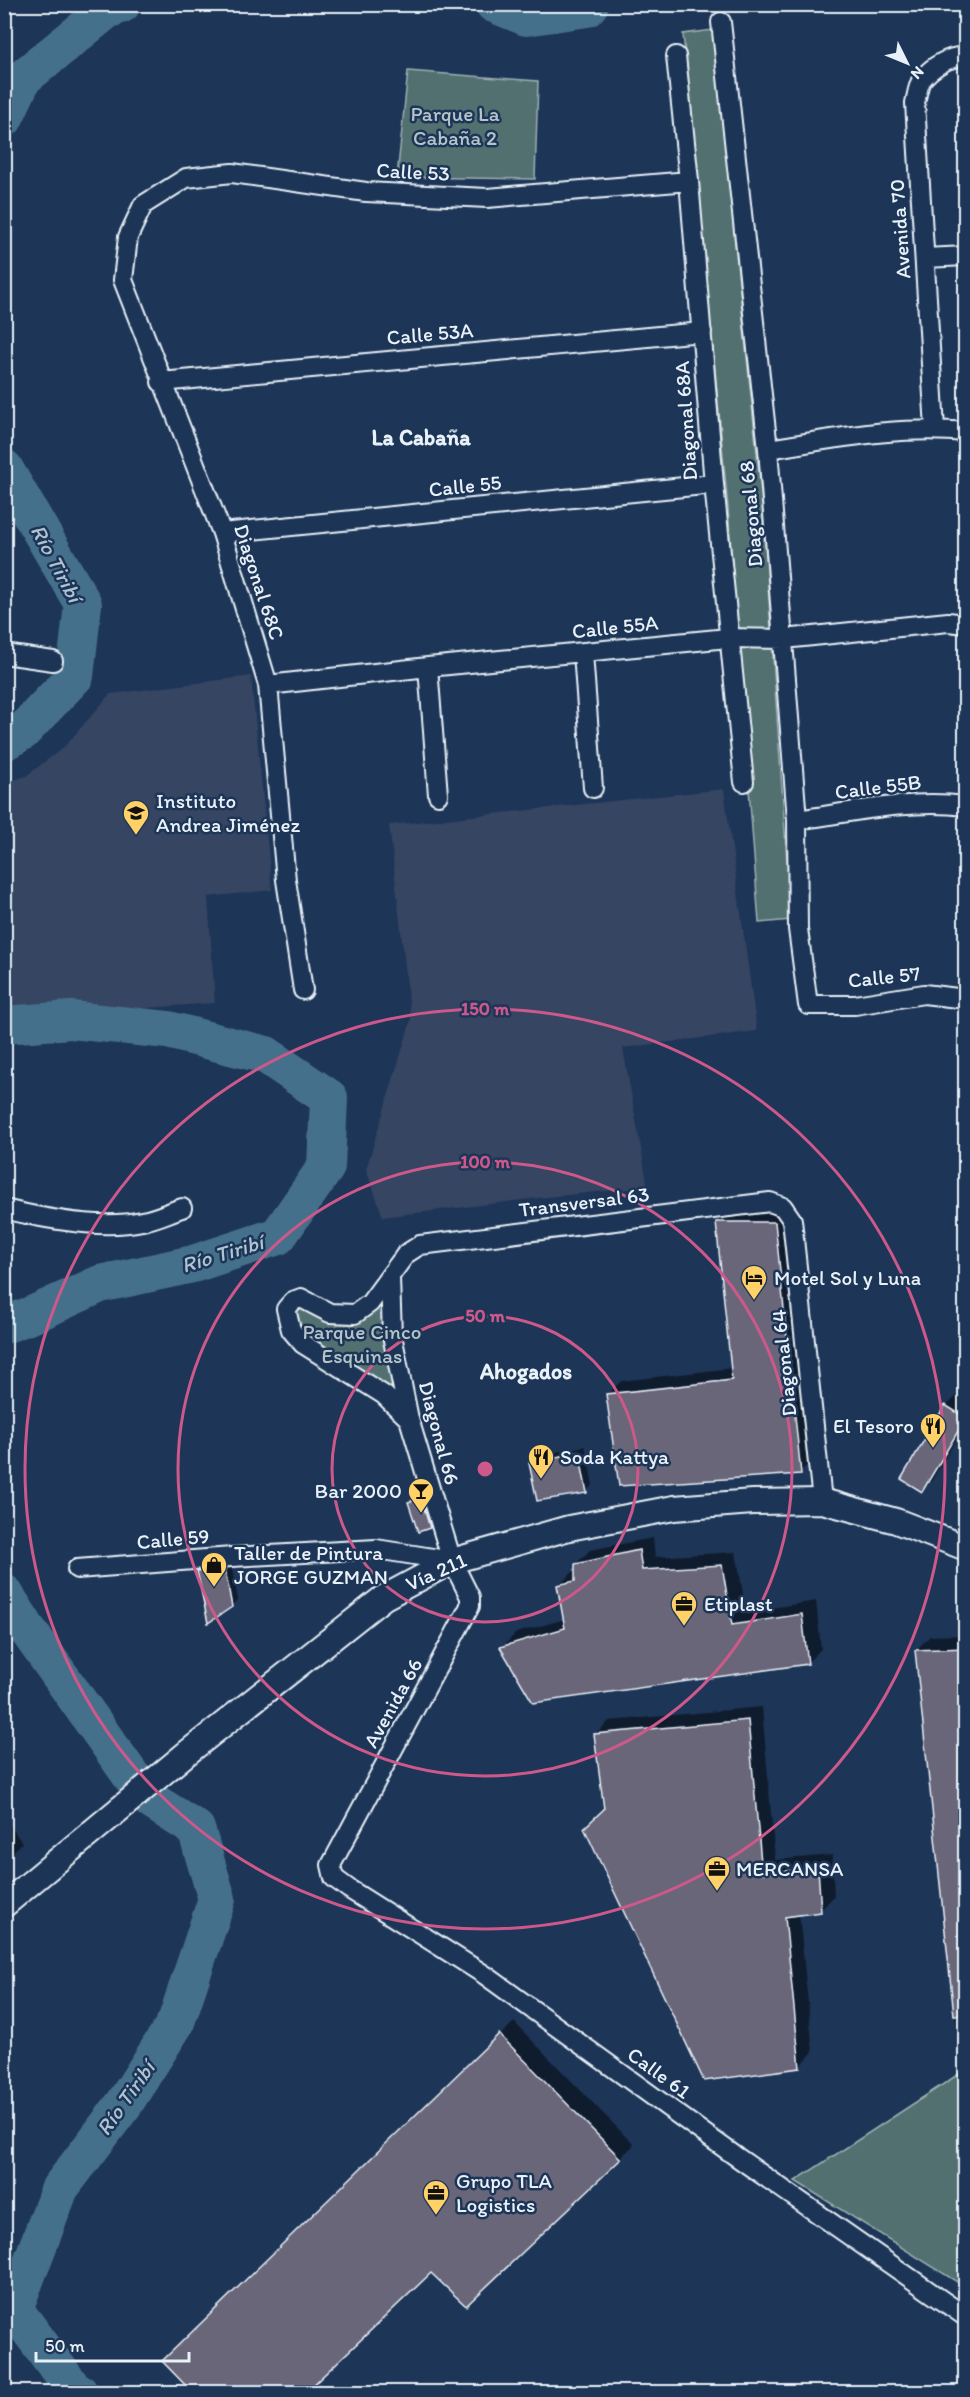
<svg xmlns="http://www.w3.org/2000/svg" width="970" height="2397" viewBox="0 0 970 2397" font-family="Itim,sans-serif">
  <rect width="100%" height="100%" fill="#1d3557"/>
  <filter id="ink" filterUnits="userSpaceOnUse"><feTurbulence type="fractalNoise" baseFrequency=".0167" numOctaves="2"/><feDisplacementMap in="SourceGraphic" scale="12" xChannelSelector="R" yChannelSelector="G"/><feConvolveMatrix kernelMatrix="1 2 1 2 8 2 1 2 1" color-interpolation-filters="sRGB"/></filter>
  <g filter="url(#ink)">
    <path fill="#344462" d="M251 676 272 890 208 897 215 1003 25 1017 5 1012V783L26 776 64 747 110 694Z
      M724 789 757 1031 623 1048 648 1187 547 1197 383 1217 366 1169 411 1020 389 825Z"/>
    <path fill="#53706f" stroke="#9eb0b4" stroke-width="1.5" d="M713 30 763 512 791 920 759 923 728 508 683 34Z
      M408 71 538 81 535 179 397 177Z
      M382 1299 399 1398 306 1340 294 1326 295 1305 328 1317Z
      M965 2070V2287L795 2181Z"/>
    <path fill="#0007" d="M788 1208 814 1459 800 1472 607 1395 621 1381 732 1368 718 1222 731 1209Z
      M966 1386V1423L932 1480 922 1490 946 1406 957 1396 962 1399Z
      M585 1446 593 1485 586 1491 531 1463 538 1456Z
      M428 1492 436 1520 430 1527 410 1502 417 1496Z
      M653 1538 655 1557 736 1552 746 1612 816 1601 821 1649 808 1662 502 1647 516 1633 565 1619 559 1585 573 1572 576 1571V1564L590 1550Z
      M231 1563 238 1599 231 1606 198 1571 205 1565Z
      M966 1635V2056L960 2059 916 1650 930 1636Z
      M762 1707 775 1860 832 1855 834 1896 821 1910 799 1913 813 2052 800 2066 605 1809 596 1734 609 1721Z
      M4 1816 22 1843 4 1860Z
      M514 2022 634 2145 620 2158 431 2271 304 2392H194L164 2361Z"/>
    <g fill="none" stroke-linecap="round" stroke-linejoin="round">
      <path stroke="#45708b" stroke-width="38" d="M494 4 526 17 587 8 590 4
        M4 119 23 78 107 10 122 4
        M4 468 83 604 75 676 22 732 4 742
        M4 1025 71 1020 168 1030 266 1055 329 1098 326 1167 278 1236 193 1264 100 1284 34 1314 4 1325
        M4 1593 27 1629 137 1784
        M79 2392 74 2390 14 2309 60 2188 124 2104 176 2022 217 1899 196 1829 152 1801"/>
    </g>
    <path fill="#6b667a" stroke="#e8f1f8" stroke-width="1.5" d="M716 1222H775L801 1474 619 1486 606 1394 732 1380Z
      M945 1405 966 1418 922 1492 901 1479Z
      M579 1452 587 1493 537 1501 529 1463Z
      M421 1498 430 1528 418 1532 408 1502Z
      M639 1550 642 1570 722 1565 732 1625 802 1614 808 1664 533 1703 500 1647 565 1628 557 1585 575 1581V1564Z
      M225 1569 232 1607 208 1623 197 1571Z
      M966 1648V2015H954L915 1650Z
      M748 1720 762 1873 818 1868 821 1912 785 1917 800 2068 704 2081 584 1828 604 1809 594 1734Z
      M499 2034 621 2159 466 2306 431 2273 306 2392H192L162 2361Z"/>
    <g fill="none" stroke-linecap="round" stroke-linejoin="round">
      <g stroke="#e8f1f8" stroke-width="22">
        <path id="minor" d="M721 22 768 449 797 820 798 929 808 1005H855L924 994 966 999
          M676 56 689 181 714 484 744 782
          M925 258 966 256
          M161 382 702 332
          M935 429 915 103C917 95 918 85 922 79 932 67 950 55 966 57
          M768 449C833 439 900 425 966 432
          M222 533 714 484
          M583 653 593 788
          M4 654 53 661
          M428 667 438 795
          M268 685 428 667 728 638 784 639 948 622 966 624
          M797 820C853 812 909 799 966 806
          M303 990 286 880 268 685 222 533 123 280 128 237 143 205 186 178 232 173 366 192 487 198 689 181
          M4 1209C45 1219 101 1230 142 1221 156 1219 169 1212 182 1208
          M390 1278 392 1335 409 1419 452 1561 470 1597V1606L331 1865 334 1878 349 1889 485 1975 734 2155 966 2317
          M409 1419 384 1395 303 1344 291 1330 286 1309 293 1301 301 1298 330 1313 355 1314 370 1303 406 1254 420 1245 770 1202 783 1207 792 1220 822 1501
          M77 1569 232 1557 376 1549 452 1561"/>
      </g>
      <g stroke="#e8f1f8" stroke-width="28">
        <path id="secondary" d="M4 1905 187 1753 383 1598 452 1561 569 1528 674 1508 753 1502 822 1501 896 1521 966 1548"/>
      </g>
      <use href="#minor" stroke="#1d3557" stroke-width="18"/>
      <use href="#secondary" stroke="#1d3557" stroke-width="24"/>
    </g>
  </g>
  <g fill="none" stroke="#cd598a" stroke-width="3">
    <circle cx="485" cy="1469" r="153"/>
    <circle cx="485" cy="1469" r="307"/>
    <circle cx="485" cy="1469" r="460"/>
  </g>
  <defs>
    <g id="school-pin" transform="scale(1.35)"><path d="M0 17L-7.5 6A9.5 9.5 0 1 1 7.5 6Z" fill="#ffd166" stroke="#1d3557"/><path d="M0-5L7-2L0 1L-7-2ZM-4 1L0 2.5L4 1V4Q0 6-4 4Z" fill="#111"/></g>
    <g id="hotel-pin" transform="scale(1.35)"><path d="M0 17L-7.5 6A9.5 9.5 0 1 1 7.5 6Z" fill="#ffd166" stroke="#1d3557"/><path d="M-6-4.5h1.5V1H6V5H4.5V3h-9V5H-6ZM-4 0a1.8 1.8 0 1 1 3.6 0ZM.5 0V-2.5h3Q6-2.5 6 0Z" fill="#111"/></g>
    <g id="restaurant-pin" transform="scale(1.35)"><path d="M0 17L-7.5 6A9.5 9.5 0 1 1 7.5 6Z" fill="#ffd166" stroke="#1d3557"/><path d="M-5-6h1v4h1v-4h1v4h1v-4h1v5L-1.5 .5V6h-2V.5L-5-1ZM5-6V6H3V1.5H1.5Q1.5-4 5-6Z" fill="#111"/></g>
    <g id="bar-pin" transform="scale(1.35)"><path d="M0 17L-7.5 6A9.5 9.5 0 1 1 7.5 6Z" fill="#ffd166" stroke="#1d3557"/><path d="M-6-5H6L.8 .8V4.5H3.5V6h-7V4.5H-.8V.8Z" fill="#111"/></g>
    <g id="shop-pin" transform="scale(1.35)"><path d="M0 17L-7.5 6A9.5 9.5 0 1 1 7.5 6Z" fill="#ffd166" stroke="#1d3557"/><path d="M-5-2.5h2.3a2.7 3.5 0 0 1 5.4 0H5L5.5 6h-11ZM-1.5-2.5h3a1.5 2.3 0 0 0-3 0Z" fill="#111"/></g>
    <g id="office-pin" transform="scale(1.35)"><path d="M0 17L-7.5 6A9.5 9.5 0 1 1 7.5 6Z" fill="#ffd166" stroke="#1d3557"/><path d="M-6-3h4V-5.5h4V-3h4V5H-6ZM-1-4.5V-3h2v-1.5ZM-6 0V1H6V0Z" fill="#111"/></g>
  </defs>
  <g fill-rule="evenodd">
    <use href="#school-pin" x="136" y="813"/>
    <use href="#hotel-pin" x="754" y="1278"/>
    <use href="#restaurant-pin" x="933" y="1426"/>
    <use href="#restaurant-pin" x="541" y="1457"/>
    <use href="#bar-pin" x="421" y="1491"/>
    <use href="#shop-pin" x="214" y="1565"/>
    <use href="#office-pin" x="684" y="1604"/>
    <use href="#office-pin" x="717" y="1869"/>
    <use href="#office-pin" x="436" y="2193"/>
  </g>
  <g text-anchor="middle" stroke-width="5" stroke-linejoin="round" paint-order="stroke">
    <g font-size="21" fill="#b4c4c8" stroke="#1d3557">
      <text x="455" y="121">Parque La<tspan x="455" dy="24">Cabaña 2</tspan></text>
      <text x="362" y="1339">Parque Cinco<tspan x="362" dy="24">Esquinas</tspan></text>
    </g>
    <g font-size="21" fill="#e8f1f8" stroke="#1d3557">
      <text transform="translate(413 172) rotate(3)" y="7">Calle 53</text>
      <text transform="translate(900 229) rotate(-94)" y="7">Avenida 70</text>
      <text transform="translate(430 334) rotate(-5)" y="7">Calle 53A</text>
      <text transform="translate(686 421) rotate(-94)" y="7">Diagonal 68A</text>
      <text transform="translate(465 486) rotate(-6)" y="7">Calle 55</text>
      <text transform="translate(751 514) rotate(-95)" y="7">Diagonal 68</text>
      <text transform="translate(259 582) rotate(72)" y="7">Diagonal 68C</text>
      <text transform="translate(615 627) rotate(-6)" y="7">Calle 55A</text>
      <text transform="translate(878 787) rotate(-7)" y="7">Calle 55B</text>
      <text transform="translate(884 977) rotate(-6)" y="7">Calle 57</text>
      <text transform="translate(584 1202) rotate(-7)" y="7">Transversal 63</text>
      <text transform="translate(784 1363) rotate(-96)" y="7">Diagonal 64</text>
      <text transform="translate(439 1433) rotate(75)" y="7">Diagonal 66</text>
      <text transform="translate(173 1539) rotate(-5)" y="7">Calle 59</text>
      <text transform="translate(436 1572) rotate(-24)" y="7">Vía 211</text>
      <text transform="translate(393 1703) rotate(-61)" y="7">Avenida 66</text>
      <text transform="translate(659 2073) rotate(36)" y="7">Calle 61</text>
    </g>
    <g font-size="21" fill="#e8f1f8" stroke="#1d3557" text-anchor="start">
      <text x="156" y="808">Instituto<tspan x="156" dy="24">Andrea Jiménez</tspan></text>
      <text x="774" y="1285">Motel Sol y Luna</text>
      <text x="914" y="1433" text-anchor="end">El Tesoro</text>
      <text x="560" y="1464">Soda Kattya</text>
      <text x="402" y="1498" text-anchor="end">Bar 2000</text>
      <text x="234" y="1560">Taller de Pintura<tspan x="234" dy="24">JORGE GUZMAN</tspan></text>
      <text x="704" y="1611">Etiplast</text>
      <text x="736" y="1876">MERCANSA</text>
      <text x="456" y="2188">Grupo TLA<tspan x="456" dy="24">Logistics</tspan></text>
    </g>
    <g font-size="22" font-weight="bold" fill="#e8f1f8" stroke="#1d3557">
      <text x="421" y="445">La Cabaña</text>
      <text x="526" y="1379">Ahogados</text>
    </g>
    <g font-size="22" font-style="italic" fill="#afc4d2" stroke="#1d3557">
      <text transform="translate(57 563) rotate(62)" y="8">Río Tiribí</text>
      <text transform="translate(222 1253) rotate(-17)" y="8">Río Tiribí</text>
      <text transform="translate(125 2098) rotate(-55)" y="8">Río Tiribí</text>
    </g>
  </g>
  <circle cx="485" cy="1469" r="9" fill="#cd598a" stroke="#1d3557" stroke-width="3"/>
  <g font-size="18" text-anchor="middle" font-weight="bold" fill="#cd598a" stroke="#1d3557" stroke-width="5" stroke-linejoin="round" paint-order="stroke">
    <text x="485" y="1015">150 m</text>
    <text x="485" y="1168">100 m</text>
    <text x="485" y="1322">50 m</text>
  </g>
  <rect width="970" height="2397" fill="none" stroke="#1d3557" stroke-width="24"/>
  <rect x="12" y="12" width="946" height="2373" fill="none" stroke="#e8f1f8" stroke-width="2" filter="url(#ink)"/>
  <g transform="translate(907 63) rotate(133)" stroke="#1d3557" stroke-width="4.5" paint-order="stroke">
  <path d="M0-4.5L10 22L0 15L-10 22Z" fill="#e8f1f8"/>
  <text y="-9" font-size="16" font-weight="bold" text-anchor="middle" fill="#e8f1f8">N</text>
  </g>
  <path d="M36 2352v9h153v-9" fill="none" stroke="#e8f1f8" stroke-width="3"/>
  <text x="45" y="2352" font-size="18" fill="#e8f1f8" stroke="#1d3557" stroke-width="4.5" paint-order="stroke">50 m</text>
</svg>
